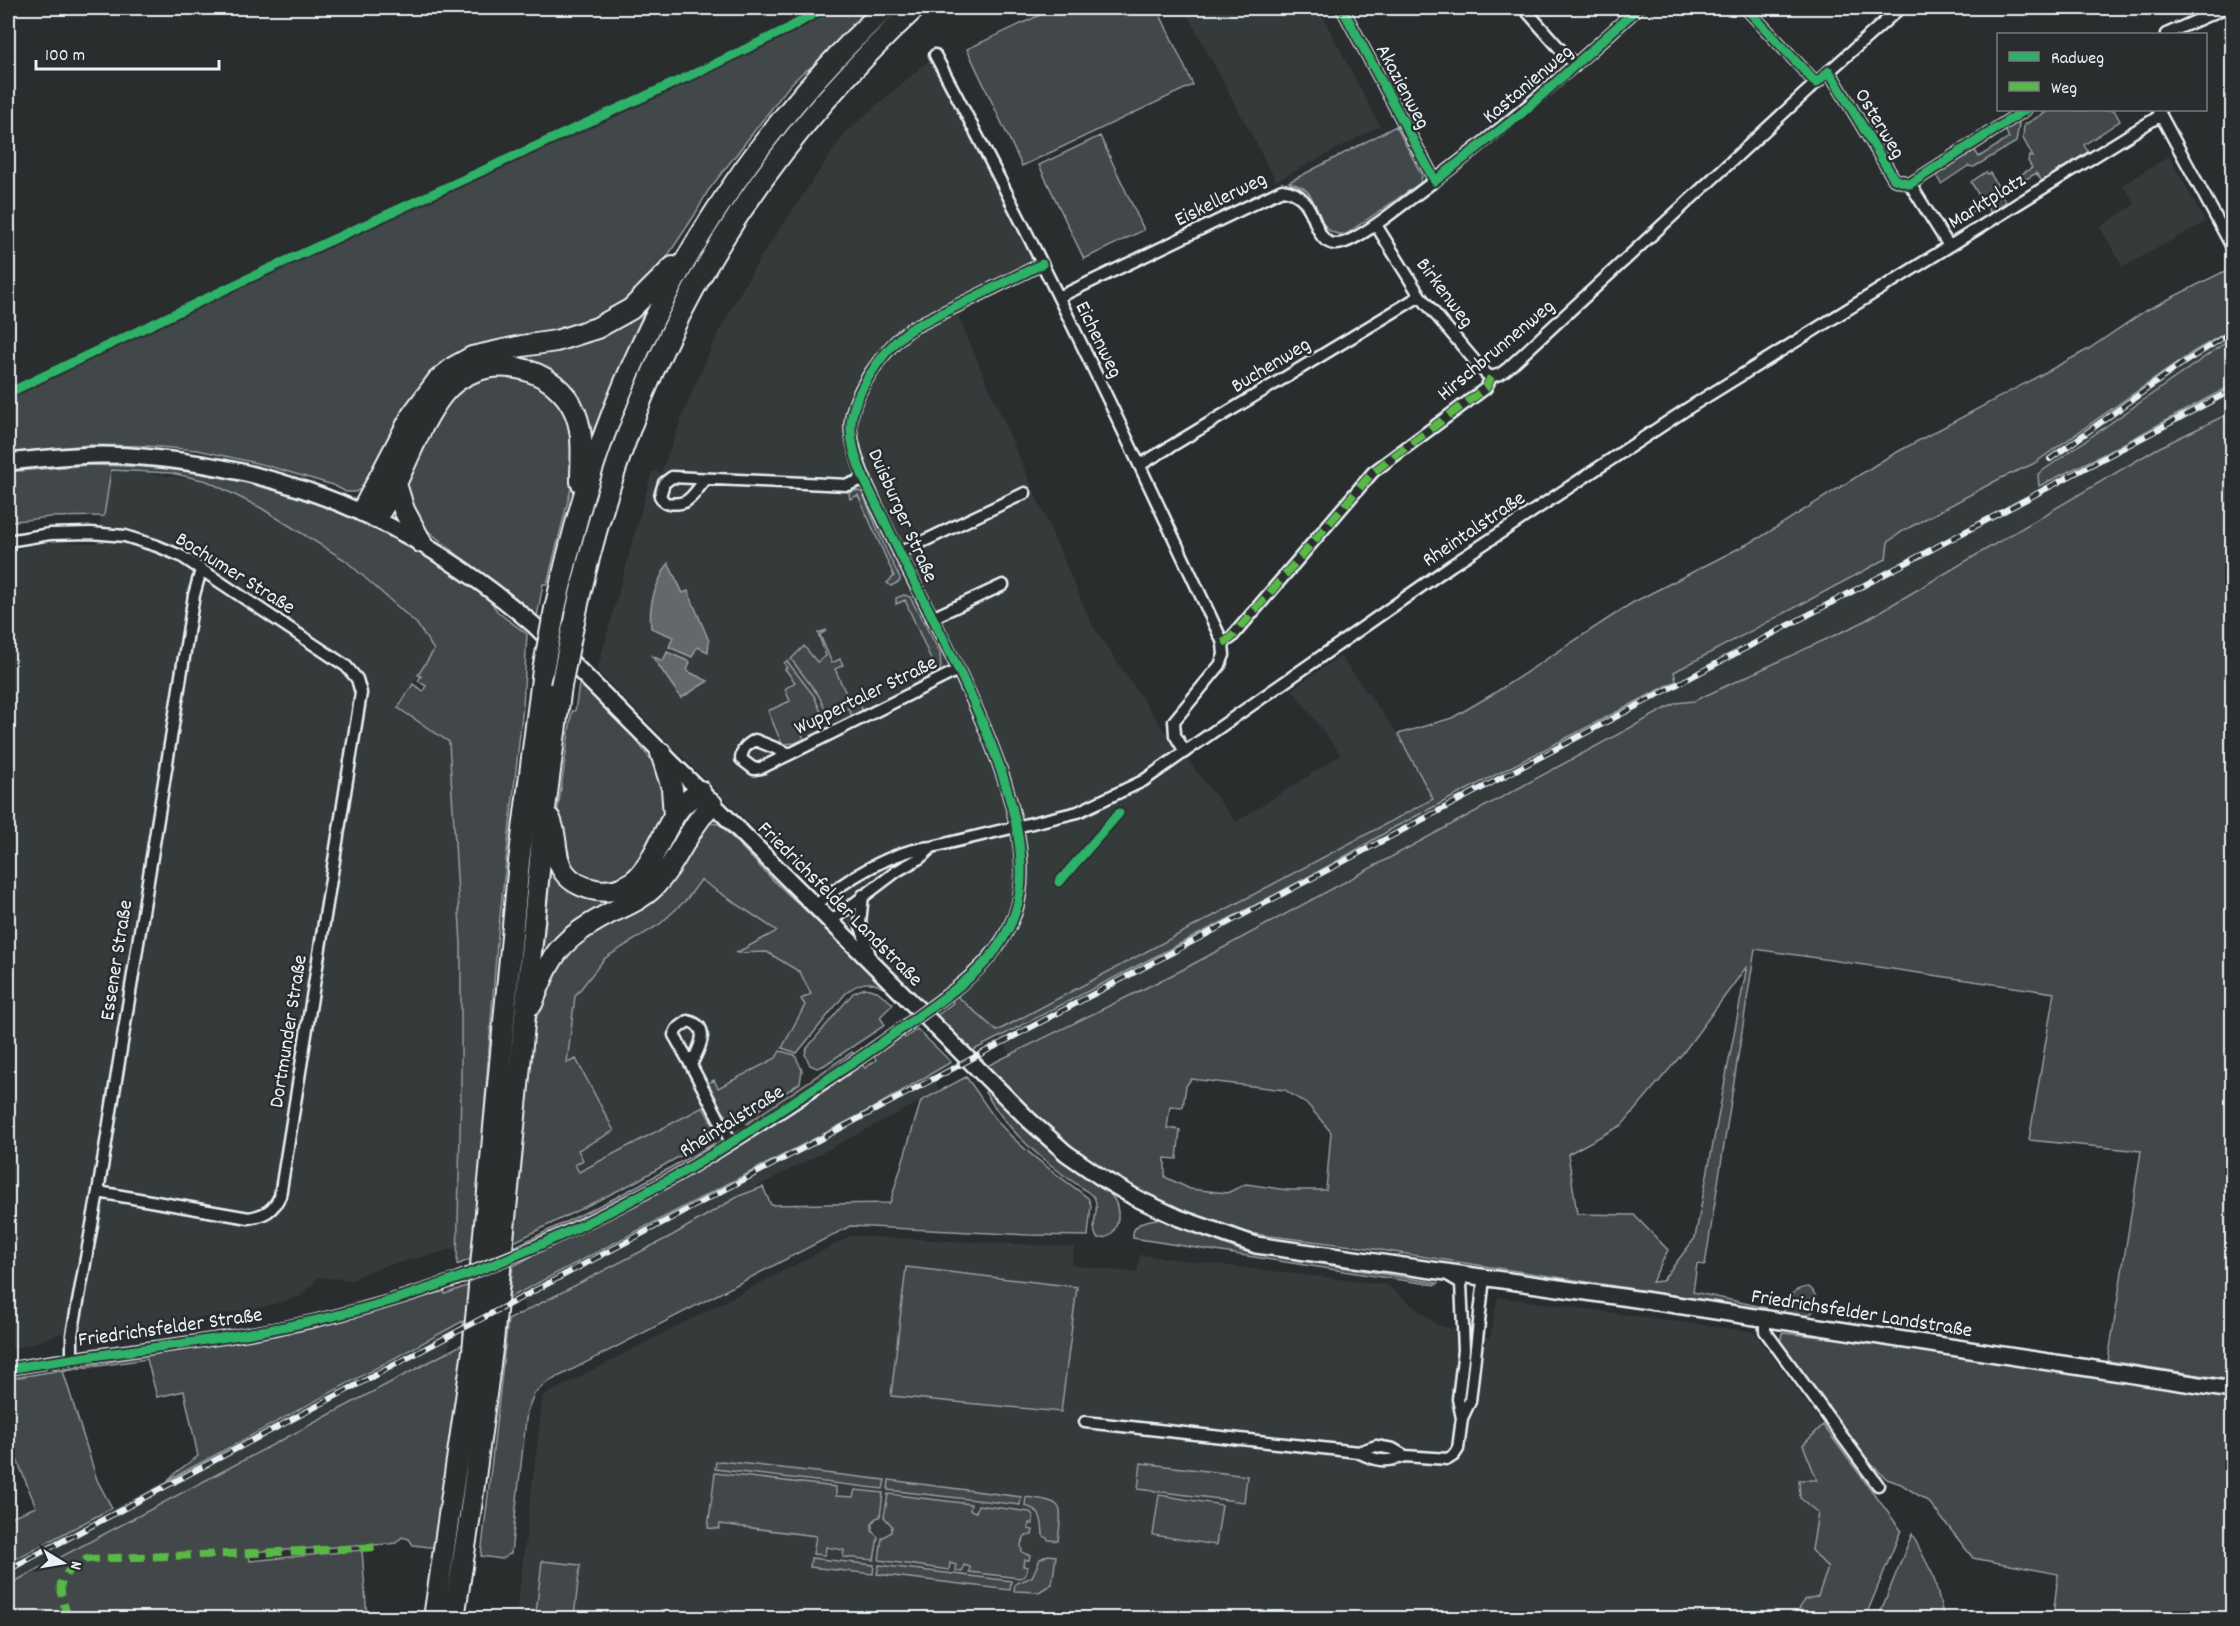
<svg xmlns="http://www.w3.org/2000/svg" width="2240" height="1626" viewBox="0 0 2240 1626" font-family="Dekko,sans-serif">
  <rect width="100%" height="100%" fill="#2a2d2e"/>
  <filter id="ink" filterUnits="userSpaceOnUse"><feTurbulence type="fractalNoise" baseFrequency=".0167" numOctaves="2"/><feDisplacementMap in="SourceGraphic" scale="12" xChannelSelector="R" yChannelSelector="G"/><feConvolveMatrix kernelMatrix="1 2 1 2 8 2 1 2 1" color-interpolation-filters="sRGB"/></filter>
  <g filter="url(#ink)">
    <path fill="#363a3b" d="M1184 8H1318L1380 126 1276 181Z
      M935 55 1040 272 958 316 1092 625 1158 722 1236 822 1341 755 1292 689 1340 656 1398 734 1434 799 997 1031 916 997 803 877 597 671 652 471 661 473 690 397 719 331 760 258 846 132Z
      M2169 156 2205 222 2123 267 2100 227 2135 204 2123 185Z
      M2232 329V338L2038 473 2039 486 2106 453 2232 385V412L2158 448 1861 623 1694 701 1676 703 1182 970 1010 1053 999 1037 1255 905 1332 864 1395 827 1676 681 1673 672 1886 559 1888 542 1903 531 2001 478 2033 464 2193 352Z
      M110 469 208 481 261 508 345 560 417 625 434 650 398 708 449 742 461 944V1089L457 1248 385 1266 362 1274 353 1280 319 1277 299 1297 267 1306 105 1335 86 1332 60 1333 36 1343 8 1350V551L48 542 96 543Z
      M701 880 778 931 738 953 767 952 800 972 811 994 776 1058 718 1088 714 1100 703 1107 579 1172 575 1164 577 1150 576 1059 567 1064 575 996 605 958 660 924 686 900Z
      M930 1074 940 1091 739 1196 673 1235 524 1311V1290L871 1109Z
      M851 1236 1074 1247 1071 1265 1137 1273 1140 1255 1387 1285 1437 1325 1490 1338 1498 1297 1754 1332 1901 1530 1865 1618H516L543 1396Z
      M454 1327 447 1352 8 1585V1563L211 1458Z"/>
    <path fill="#424648" stroke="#959ca0" stroke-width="1.5" fill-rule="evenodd" d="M830 8H876L822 60 802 73 789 86 708 191 694 216 659 269 645 287 609 315 557 336 506 342 363 488 355 492H346L333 485 265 465 198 450 146 446 88 445 8 453V396L789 32Z
      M898 8H903L691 275C629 388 593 493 566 618L563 614C573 575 580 534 592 495 652 308 756 143 898 8Z
      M1055 8H1157L1193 85 1022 166 967 49Z
      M2050 110H2114L2120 121 2084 145 2088 152 2042 181 2036 173 2001 194 2006 202 1990 212 1985 204 1961 219 1958 213 1981 199 1971 182 1986 172 1988 174 1990 173 1999 188 2032 168 2028 161 2029 156 2033 157 2023 138 2024 125Z
      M2017 122 2019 124 2016 142 1974 167 1968 166 1941 184 1936 175 1974 149 1979 157 2009 138 2005 129Z
      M1396 126 1422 176 1420 183 1346 234C1317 237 1322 207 1307 191 1303 187 1294 184 1289 182Z
      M1100 136 1144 230 1084 259 1039 165Z
      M2232 260V329L2193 352 2033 464 2001 478 1903 531 1888 542 1886 559 1674 672 1676 681 1395 827 1332 864 1255 905 970 1052 935 1017 953 1003 952 999 957 996 997 1031 1433 799 1398 734 1452 718 1493 694 1632 603 1761 537 1888 457 2087 350 2145 311 2229 269 2226 264Z
      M648 303 588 443C586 426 582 409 572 395 541 354 478 350 443 388 417 416 403 458 386 493L380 501H375L422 409 435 390 456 372 479 361 565 344 599 334 616 326Z
      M2232 338V385L2106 453 2039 486 2038 474Z
      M485 373 531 377 568 410 576 469 547 584H543L537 617 535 615 534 617 421 525 406 504V472L447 398Z
      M2232 412V1380L2108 1361 2141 1151 2029 1140 2054 993 1755 949 1705 1265 1697 1264 1693 1292 1767 1308 1763 1309 1361 1247 1270 1236 1243 1232 1192 1216 1139 1192 1078 1154 1046 1128 985 1067 1182 970 1676 703 1694 701 1861 623 2158 448ZM1747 966 1695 1238 1662 1281 1652 1282 1668 1250 1634 1215 1577 1214 1568 1154 1622 1125 1683 1053ZM1191 1079 1285 1090 1309 1106 1331 1132 1326 1190H1287L1246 1184 1227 1193 1190 1189 1165 1177V1158L1177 1159 1180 1130 1167 1128 1170 1106 1183 1107 1186 1086Z
      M89 465C117 466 147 466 175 470 263 481 347 510 423 555 444 567 467 578 485 594 491 598 493 607 498 612 507 620 518 627 527 634L523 706 497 943 473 1258 457 1265 461 1089V944L449 742 398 708 413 684 423 691 426 686 418 681 421 676 418 675 434 650 417 624 345 560 261 508 207 481 171 473 111 470 104 516 50 517 8 522V472Z
      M852 491H859L863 494 886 550 900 578V581L891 586 887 583 894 576 858 495 850 499 849 494Z
      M904 595 910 597 940 653 941 667 935 676 929 677 925 668 933 664 905 600 896 604V598Z
      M827 630 820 635 832 663 840 659 843 665 835 669 851 705 859 701 862 709 861 712 852 716 848 708 829 718 819 696 791 659 804 646 817 662 826 656 818 633Z
      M787 661 814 696 824 719 801 731 804 739 795 743 782 744 768 711 790 701 785 689 795 682 785 669 787 668 784 663Z
      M580 678 628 729 664 778 667 813 630 877 600 885 572 872 558 836V809L572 711H575Z
      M708 823 719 824 723 828 773 880 885 985 883 988C869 979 858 983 846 993L797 1053 782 1048 805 1005 801 999 811 994 800 972 767 952 736 953 777 931 701 880 686 900 660 924 605 958 575 996 567 1063 576 1059 614 1131 578 1150 583 1160 575 1165 579 1172 703 1107 714 1127 715 1136 633 1183 512 1243 533 1032 548 976 590 929Z
      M675 825 683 830 657 876 542 960 552 856 610 895Z
      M865 988 877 991 893 1004 880 1017 885 1025 823 1066 817 1068 810 1065 805 1054 807 1048 853 993Z
      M917 1029 951 1062 871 1109 509 1298 513 1266 677 1182 799 1108 861 1064 865 1068 876 1060 874 1056 903 1035 905 1038Z
      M780 1051 795 1055 802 1070 800 1083 737 1124C721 1114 715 1100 706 1084L714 1080 718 1088 776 1058Z
      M852 1052 854 1054 757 1120 746 1124Z
      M966 1077C978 1092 987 1109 999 1123 1025 1153 1057 1174 1088 1198L1091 1205 1088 1236 1028 1235 850 1226 546 1383 534 1394 527 1411 511 1553 502 1559 481 1556 508 1320 673 1235 739 1196 763 1187 771 1205 890 1203 921 1101Z
      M988 1089 1097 1182C1102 1187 1110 1193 1114 1199 1123 1214 1117 1241 1097 1238 1089 1225 1101 1210 1094 1197 1082 1187 1068 1179 1056 1169 1028 1148 1003 1123 985 1092Z
      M715 1143C697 1161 533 1248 512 1248L615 1198Z
      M1157 1219 1169 1221 1241 1251 1438 1283 1436 1285 1394 1279 1133 1238C1131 1225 1145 1220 1157 1219Z
      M906 1267 1077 1287 1061 1412 891 1396Z
      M472 1284 438 1548 413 1545 409 1539 402 1537 396 1543 389 1544 248 1552 250 1561 362 1550 367 1618H8V1585L463 1344V1321L167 1481 175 1473 198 1456 184 1391 157 1397 147 1359 63 1371 97 1480 112 1508 8 1563V1518L36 1507 8 1437V1379L315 1327 380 1310 444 1291 445 1294Z
      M1809 1287C1818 1294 1820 1311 1807 1315 1800 1316 1790 1313 1783 1312 1793 1299 1788 1289 1809 1287Z
      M1782 1333 1843 1339 2232 1396V1618H2053L2058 1574 1973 1558 1929 1502 1901 1484 1887 1479 1856 1450 1779 1346Z
      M1823 1425 1901 1530 1865 1618H1795L1804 1600 1818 1596 1828 1568 1812 1550 1818 1513 1800 1498 1799 1480H1817L1803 1445Z
      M721 1461 885 1480 883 1489 715 1469 716 1462Z
      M1141 1463 1247 1476 1244 1502 1138 1489Z
      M715 1473 836 1487V1496L853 1497 855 1490 883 1493 880 1517 876 1518 872 1524V1531L878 1537 874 1560 843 1557 844 1550 826 1547 825 1555 813 1554 816 1536 720 1524 719 1529 708 1528Z
      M889 1480 1021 1497 1020 1505 888 1490Z
      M888 1494 971 1504 970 1510 976 1512 978 1505 1030 1512 1033 1515V1524L1029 1523 1028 1529 1033 1530 1032 1535 1025 1536 1021 1544 1022 1552 1030 1556 1029 1560H1024L1023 1566 1028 1567 1025 1576 1020 1578 969 1572 970 1567 964 1565 962 1572 956 1571V1565L950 1563 949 1570 879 1560 882 1538 891 1532 892 1526 884 1517Z
      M1159 1495 1222 1505 1216 1545 1153 1535Z
      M1026 1497C1066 1502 1062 1504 1058 1541L1049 1540 1043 1535C1042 1520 1042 1510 1025 1506Z
      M1912 1534 1933 1575 1944 1618H1878Z
      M1048 1555 1056 1556 1052 1584 1039 1592 1014 1591 1015 1584 1032 1577 1040 1559Z
      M811 1558 874 1565 873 1574 810 1567Z
      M542 1561 580 1565 574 1617 536 1613Z
      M879 1565 1011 1581 1010 1590 877 1574Z"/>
    <path fill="#63686b" stroke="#989fa3" stroke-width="1.5" d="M668 563 683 593 688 591 709 641 708 652 697 647 692 657 669 647 673 637 651 628C648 603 656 584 668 563Z
      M667 652 690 662 687 671 708 681 681 698 652 656 663 661Z"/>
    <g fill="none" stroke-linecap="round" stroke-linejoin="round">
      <g stroke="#e8f1f8" stroke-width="15">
        <path id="street" d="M1342 8 1435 181
          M1524 8 1575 66
          M1746 8 1816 83
          M2166 34 2225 8
          M935 55C1038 248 1131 446 1223 643L1224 655 1220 665 1174 721 1175 735 1185 752
          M1829 71 1894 179 1910 184
          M2158 110 2232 247
          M1910 184 2025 110
          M1910 184 1949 246
          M1376 225 1420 296 1485 373 1491 377
          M1059 297 1282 190C1321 194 1309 242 1335 244 1350 246 1392 213 1405 203 1487 143 1563 77 1638 8
          M1140 465 1420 296
          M705 480C690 498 690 506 665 503L660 496 664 483 672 477 848 485 865 478
          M8 541 50 534 91 533 125 536 157 546 181 556 346 666 357 679 361 693 280 1196C273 1211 265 1215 249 1218L98 1192
          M899 553 1025 493
          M932 618 1003 585
          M1223 643 1231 638 1373 472 1486 388 1491 377 1500 374 1508 368 1816 83 1900 8
          M790 754 761 768 754 769 741 759C742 749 746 745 755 740L790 754 958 670
          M863 895 860 923 871 959
          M815 906C844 880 893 850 932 847L1078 812 1143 781 1452 565 1690 407 2161 115
          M831 921 897 871 920 858 932 847
          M942 999C973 976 1001 952 1015 914 1051 811 927 617 884 521 871 493 855 463 851 432 847 398 886 344 914 327L1042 264
          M691 1065 674 1035 677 1029 688 1021C713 1027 698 1050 691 1065L731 1142
          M523 1252C572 1230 620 1207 667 1181 750 1135 830 1080 908 1024
          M1446 1274 1461 1283 1464 1350 1458 1399 1462 1418
          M1765 1319V1331L1878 1485
          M72 1358V1335L98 1192 194 595 201 570
          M8 1369C94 1353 183 1346 269 1330 332 1319 394 1301 454 1280
          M1085 1422 1358 1452C1376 1461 1386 1463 1405 1456
          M1358 1452 1376 1446 1393 1449 1405 1456 1448 1459 1454 1455 1458 1449 1462 1418 1470 1401 1484 1278"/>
      </g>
      <g stroke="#e8f1f8" stroke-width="20">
        <path id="secondary" d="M8 462C39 459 71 455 103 455 129 455 155 458 180 461 317 479 431 536 534 625L1030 1121 1066 1153 1105 1180 1136 1198 1179 1218 1256 1245 1650 1301 2232 1390"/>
      </g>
      <g stroke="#e8f1f8" stroke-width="24">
        <path id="highway" d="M396 484 404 510 421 542
          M362 511 412 415 438 380 454 367 472 357 522 346 556 341 597 328 631 309 673 267
          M376 518C403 480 415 429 443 394 477 352 546 360 572 406 585 430 581 456 581 482
          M555 609C566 560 578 511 594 464 652 291 752 132 886 8
          M573 626C625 378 729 181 915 8
          M661 753 672 788 674 816
          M550 819C558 836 553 856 564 872 571 882 584 888 596 890 649 898 654 840 679 809 684 802 693 797 700 791
          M532 1004C552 952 560 940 610 913 625 906 642 899 654 887 678 862 688 828 712 804
          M434 1618 473 1351 519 862 543 670
          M454 1618 470 1515 493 1342 545 809 561 686"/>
      </g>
      <use href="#street" stroke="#2a2d2e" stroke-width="10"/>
      <use href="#secondary" stroke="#2a2d2e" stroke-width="15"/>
      <use href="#highway" stroke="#2a2d2e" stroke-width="20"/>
      <g stroke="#e8f1f8" stroke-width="6">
        <path id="rail" d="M2050 459 2180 365 2232 332
          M8 1570 2232 390"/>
      </g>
      <use href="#rail" stroke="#2a2d2e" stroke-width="4" stroke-dasharray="11" stroke-linecap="butt"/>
      <g stroke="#e8f1f8" stroke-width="15" stroke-linecap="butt">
        <path id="street-bridge" d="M908 1024 942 999
          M454 1280 523 1252"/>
      </g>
      <g stroke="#e8f1f8" stroke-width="24" stroke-linecap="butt">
        <path id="highway-bridge" d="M543 670 555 609
          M561 686 573 626"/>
      </g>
      <use href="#street-bridge" stroke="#2a2d2e" stroke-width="10"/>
      <use href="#highway-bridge" stroke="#2a2d2e" stroke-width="20"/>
      <path stroke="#58b947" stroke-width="8" stroke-dasharray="15 8" stroke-linecap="butt" d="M1223 643 1231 638 1373 472 1486 388 1491 377
        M68 1618C58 1584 53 1579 87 1559 184 1555 281 1553 378 1547"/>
      <g stroke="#2a2d2e" stroke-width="13">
        <path id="cycleway" d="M1342 8 1435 181 1522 113 1638 8
          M1746 8 1816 83 1829 71 1894 179 1910 184 2025 110
          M8 393 251 277 702 70 789 28 824 8
          M1059 882 1119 813
          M8 1369C116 1350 227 1342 334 1316 450 1288 561 1240 665 1182 727 1148 786 1106 846 1067 869 1053 890 1036 912 1021 953 991 998 964 1015 913 1050 810 928 618 885 522 872 494 852 462 851 430 849 396 886 345 914 327L1042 264"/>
      </g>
      <use href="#cycleway" stroke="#2db169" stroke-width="9"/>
    </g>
  </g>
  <g text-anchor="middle" stroke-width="5" stroke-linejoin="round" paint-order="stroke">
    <g font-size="21" fill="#e8f1f8" stroke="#2a2d2e">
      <text transform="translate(1527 83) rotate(-40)" y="7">Kastanienweg</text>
      <text transform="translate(1404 86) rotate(62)" y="7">Akazienweg</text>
      <text transform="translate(1881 123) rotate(59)" y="7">Osterweg</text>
      <text transform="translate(1220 198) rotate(-26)" y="7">Eiskellerweg</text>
      <text transform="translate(1986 200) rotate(-32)" y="7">Marktplatz</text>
      <text transform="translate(1446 292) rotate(53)" y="7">Birkenweg</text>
      <text transform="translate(1100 339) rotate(64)" y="7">Eichenweg</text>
      <text transform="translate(1495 349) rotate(-40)" y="7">Hirschbrunnenweg</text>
      <text transform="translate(1270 364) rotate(-31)" y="7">Buchenweg</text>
      <text transform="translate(904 515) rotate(66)" y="7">Duisburger Straße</text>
      <text transform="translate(1473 528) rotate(-34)" y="7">Rheintalstraße</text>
      <text transform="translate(236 572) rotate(32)" y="7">Bochumer Straße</text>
      <text transform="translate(865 694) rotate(-26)" y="7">Wuppertaler Straße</text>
      <text transform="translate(841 903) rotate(45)" y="7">Friedrichsfelder Landstraße</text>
      <text transform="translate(115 960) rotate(-81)" y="7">Essener Straße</text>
      <text transform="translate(287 1031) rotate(-81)" y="7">Dortmunder Straße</text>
      <text transform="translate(731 1120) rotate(-32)" y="7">Rheintalstraße</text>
      <text transform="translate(1862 1312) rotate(9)" y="7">Friedrichsfelder Landstraße</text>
      <text transform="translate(170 1326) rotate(-8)" y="7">Friedrichsfelder Straße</text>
    </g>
  </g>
  <rect width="2240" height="1626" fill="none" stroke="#2a2d2e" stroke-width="30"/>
  <rect x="15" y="15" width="2210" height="1596" fill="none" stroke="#e8f1f8" stroke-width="2" filter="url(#ink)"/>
  <rect x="1997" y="33" width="210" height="78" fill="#2a2d2e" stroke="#767b7f" stroke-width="1.5"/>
  <rect x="2009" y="52" width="30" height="9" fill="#2db169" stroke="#767b7f" stroke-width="1.5"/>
  <text x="2051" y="63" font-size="18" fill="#e8f1f8">Radweg</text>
  <rect x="2009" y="82" width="30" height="9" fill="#58b947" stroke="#767b7f" stroke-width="1.5"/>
  <text x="2051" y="93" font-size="18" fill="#e8f1f8">Weg</text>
  <g transform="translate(63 1563) rotate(101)" stroke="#2a2d2e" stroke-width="4.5" paint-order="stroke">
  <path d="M0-4.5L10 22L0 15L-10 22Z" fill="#e8f1f8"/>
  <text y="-9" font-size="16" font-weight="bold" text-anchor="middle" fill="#e8f1f8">N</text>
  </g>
  <path d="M36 60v9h183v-9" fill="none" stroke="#e8f1f8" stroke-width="3"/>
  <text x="45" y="60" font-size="18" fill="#e8f1f8" stroke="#2a2d2e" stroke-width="4.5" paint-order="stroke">100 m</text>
</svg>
